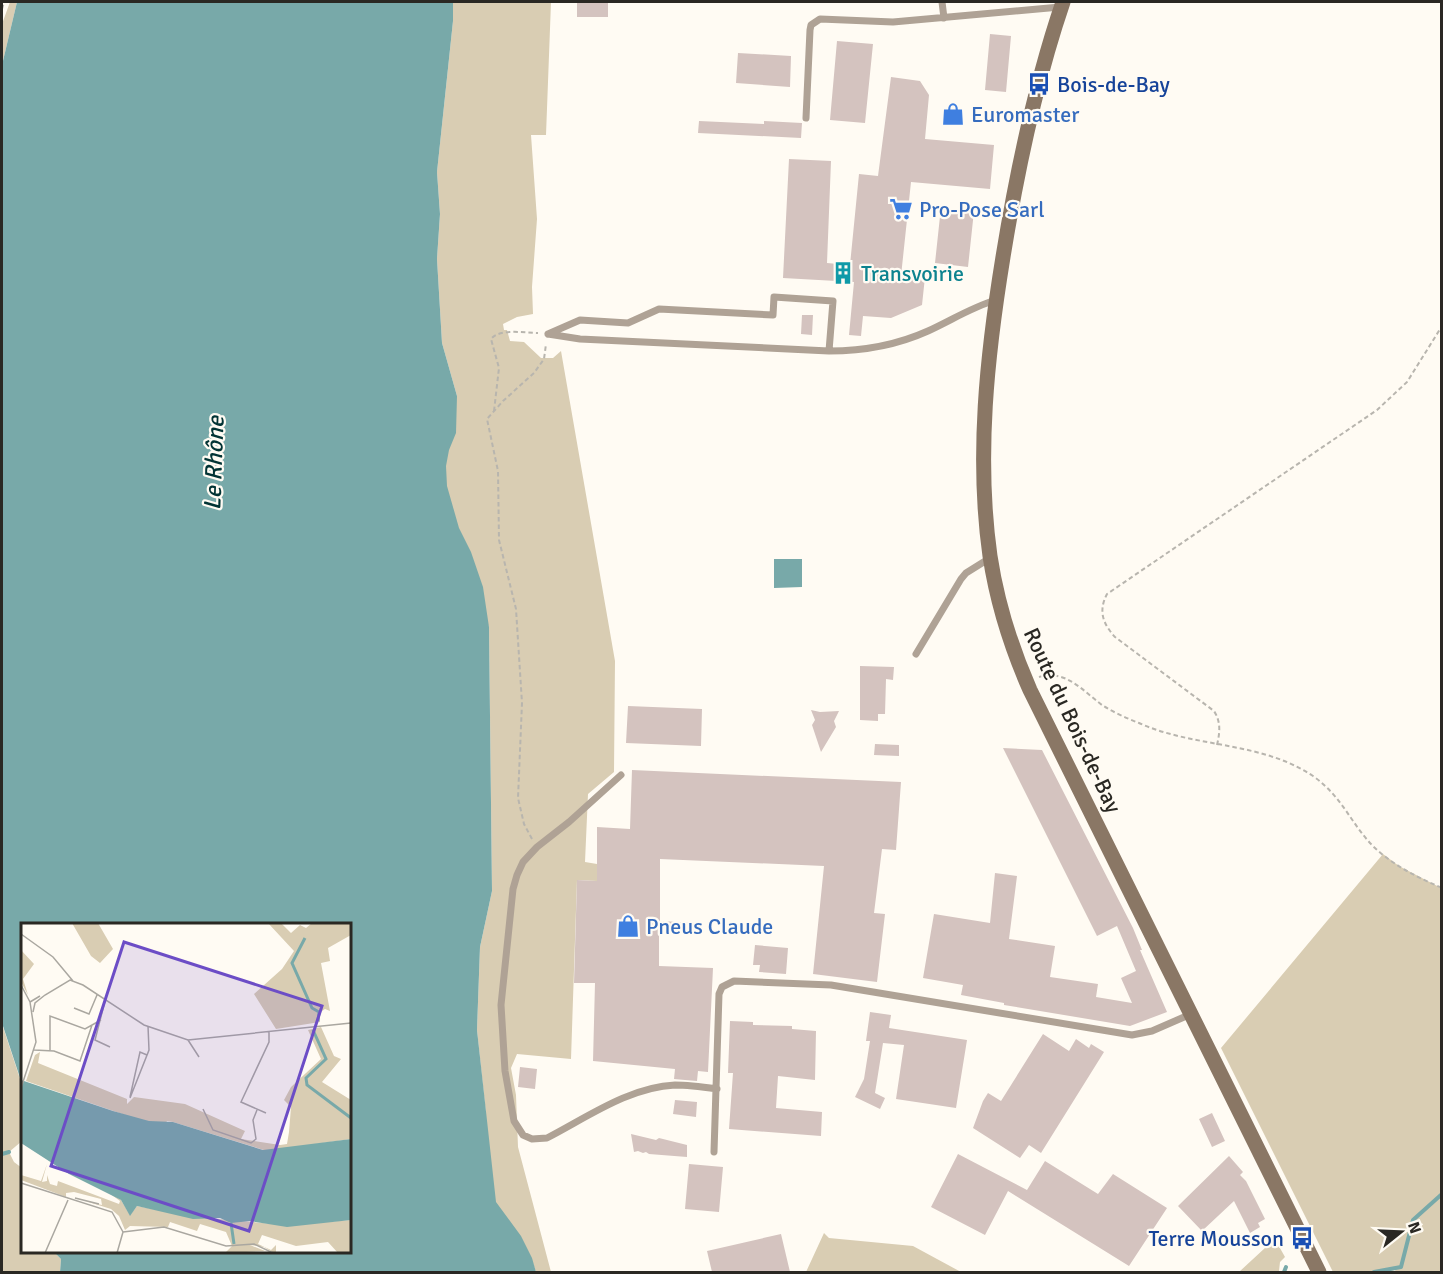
<svg xmlns="http://www.w3.org/2000/svg" width="1443" height="1274" viewBox="0 0 1443 1274" font-family="Signika,sans-serif">
  <rect width="100%" height="100%" fill="#fffbf3"/>
  <path fill="#d9cdb3" d="M10 2H17L2 65V24Z
    M453 2H551L546 135H531L537 219 532 287 533 314 517 317 503 324 504 330H507L510 341 524 342 541 358H553L561 351 615 661 614 772 588 794 585 862 597 864V881L577 880 571 1059 517 1054 511 1068 516 1095 518 1147 551 1272H536C530 1253 521 1236 508 1221L487 1219 486 1114 477 1030 480 947 492 891 489 627 399 433 457 396 442 343 437 259 440 214 437 172 453 21Z
    M1383 854 1399 866 1441 888V1272H1396L1395 1270 1388 1272H1333L1221 1048Z
    M2 1024 21 1082 22 1141 9 1152 14 1162 22 1168V1252H54L61 1259 60 1272H2Z
    M824 1233 829 1238 913 1246 961 1272H806Z
    M1279 1235 1280 1237 1276 1241 1285 1257 1280 1262 1279 1271 1281 1272H1239Z"/>
  <path fill="#78a9a9" d="M17 2H453V21L437 172 440 214 437 259 442 343 457 396 456 433 449 450 446 466 447 486 459 528 471 552 483 587 489 627 492 891 480 947 477 1030 496 1202 521 1236 532 1258 536 1272H60L61 1259 54 1252H350V924H22V1093L21 1081 2 1023V65Z
    M774 559H802V587L774 588Z"/>
  <g fill="none" stroke-linecap="round" stroke-linejoin="round">
    <path stroke="#78a9a9" stroke-width="4" d="M2 1154 9 1152
      M1284 1272 1286 1267
      M1374 1272 1401 1267 1413 1220 1442 1194"/>
  </g>
  <path fill="#d4c3bf" d="M577 2H608V17H577Z
    M990 34 1011 36 1006 92 985 90Z
    M837 41 873 44 865 123 830 120Z
    M738 53 791 56 790 87 736 83Z
    M891 77 920 81 929 95 925 139 994 145 990 189 911 182 901 276 925 277 922 305 891 318 863 316 861 336 849 335 854 282 783 278 789 159 831 161 827 263 850 265 859 174 878 176Z
    M699 121 764 124V121L802 123 801 138 698 133Z
    M941 207 974 211 968 267 935 263Z
    M802 315H813L812 335 801 334Z
    M860 666 894 667 893 680 886 679 885 714H878V721L860 720Z
    M628 706 702 709 701 746 626 743Z
    M811 710 820 712 839 711 834 721 836 727 821 752 812 725 815 720Z
    M875 744 899 745V756L874 755Z
    M1003 748 1042 750 1133 928 1142 950H1140L1167 1012 1130 1026 1004 1005V1003L961 995 963 985 923 978 934 914 990 923 995 873 1017 876 1009 939 1055 946 1050 977 1098 984 1096 997 1132 1003 1121 978 1136 971 1117 926 1097 936Z
    M632 770 901 782 896 850 882 849 874 913 885 914 877 982 813 974 824 866 660 859V921L699 923 698 933 659 931V966L713 968 708 1072 698 1071 697 1081 685 1080 674 1079 675 1069 593 1061 595 983H574L577 880 597 881V827L630 829Z
    M755 945 788 948 786 974 759 972 760 965H753Z
    M870 1012 891 1015 889 1028 967 1040 956 1108 896 1099 904 1045 883 1043 875 1093 885 1098 880 1109 855 1097 864 1079 870 1041H866Z
    M730 1021 753 1022V1025L792 1026V1029L816 1031 815 1080 778 1076 776 1108 822 1112 821 1136 729 1129 733 1073H728Z
    M1043 1034 1069 1051 1076 1039 1089 1048 1091 1044 1104 1052 1041 1153 1029 1145 1020 1158 973 1128 983 1101 988 1093 1001 1101Z
    M520 1067 537 1069 535 1089 518 1087Z
    M675 1100 697 1102 696 1117 673 1114Z
    M1212 1113 1225 1141 1212 1147 1199 1119Z
    M631 1134 656 1140 659 1138 687 1145V1157L649 1154 646 1152 643 1153 638 1151 634 1152Z
    M958 1154 1027 1190 1045 1161 1098 1194 1113 1174 1167 1208 1129 1266 1008 1191 985 1235 931 1207Z
    M1229 1156 1243 1172 1240 1175 1246 1181 1265 1219 1258 1223 1260 1227 1250 1233 1234 1201 1202 1231 1178 1206Z
    M689 1164 723 1167 719 1212 685 1209Z
    M781 1234 790 1272H712L707 1251Z"/>
  <g fill="none" stroke-linecap="round" stroke-linejoin="round">
    <path stroke="#b8b5ae" stroke-width="2" stroke-dasharray="4.5 3" stroke-linecap="butt" d="M2 9 4 2
      M494 411 499 368 491 339C500 328 525 333 538 333
      M1039 677C1065 669 1082 690 1102 705 1113 712 1126 718 1139 723 1194 748 1261 741 1313 776 1344 798 1351 825 1375 848 1394 866 1419 878 1442 888
      M1217 745C1220 732 1221 722 1214 711L1115 637C1103 624 1098 611 1107 594L1377 410 1407 382 1442 326
      M532 839 524 824 518 798 522 703 516 609 499 540 498 471 487 419 503 401 534 373 544 359 546 344"/>
    <path stroke="#afa295" stroke-width="7" d="M942 2 944 18
      M806 118 810 30 811 25 820 19 893 22 1060 7
      M548 334 580 339 829 351C863 351 897 345 928 331 952 320 972 307 996 300
      M548 334 580 320 628 323 659 309 773 315 774 297 833 301 829 351
      M916 654 961 579 966 573 990 558
      M621 775 569 822 537 847 523 862 517 875 513 889 501 1005 505 1071 514 1121 523 1135 532 1139 547 1138C586 1118 629 1087 675 1085 689 1085 703 1087 717 1089
      M714 1152 719 994 722 987 734 981 831 985 1132 1035 1152 1031 1191 1014"/>
    <path stroke="#8a7765" stroke-width="15" d="M1063 2C1035 84 1017 171 1003 257 987 355 976 457 990 556 997 602 1011 647 1030 690L1319 1272"/>
  </g>
  <defs>
    <g id="bus-bare" transform="scale(1.8)"><path d="M-5-6H5V4H4V6H2V4H-2V6H-4V4H-5ZM-3.5-4V0h7V-4ZM-3.5 1.2v1.5H-2V1.2ZM2 1.2v1.5H3.5V1.2Z" fill="#1a4fb4" stroke="#fffbf3" stroke-width="2.5" paint-order="stroke"/></g>
    <g id="shop-bare" transform="scale(1.8)"><path d="M-5-2.5h2.3a2.7 3.5 0 0 1 5.4 0H5L5.5 6h-11ZM-1.5-2.5h3a1.5 2.3 0 0 0-3 0Z" fill="#3f7fe0" stroke="#fffbf3" stroke-width="2.5" paint-order="stroke"/></g>
    <g id="supermarket-bare" transform="scale(1.8)"><path d="M-6-5.5h2.5l.6 2H6L4.5 2H-2.5L-4.4-4H-6ZM-1.5 3.2a1.3 1.3 0 1 0 .1 0ZM3 3.2a1.3 1.3 0 1 0 .1 0Z" fill="#3f7fe0" stroke="#fffbf3" stroke-width="2.5" paint-order="stroke"/></g>
    <g id="building-bare" transform="scale(1.8)"><path d="M-4-6H4V6H1V3H-1V6H-4ZM-2.5-4.3h1.7v1.8h-1.7ZM.8-4.3h1.7v1.8H.8ZM-2.5-1h1.7V.8h-1.7ZM.8-1h1.7V.8H.8Z" fill="#0f9aa8" stroke="#fffbf3" stroke-width="2.5" paint-order="stroke"/></g>
  </defs>
  <g fill-rule="evenodd">
    <use href="#bus-bare" x="1039" y="84"/>
    <use href="#shop-bare" x="953" y="114"/>
    <use href="#supermarket-bare" x="901" y="209"/>
    <use href="#building-bare" x="843" y="273"/>
    <use href="#shop-bare" x="628" y="926"/>
    <use href="#bus-bare" x="1302" y="1238"/>
  </g>
  <g text-anchor="middle" stroke-width="4.5" stroke-linejoin="round" paint-order="stroke">
    <g font-size="22" fill="#164399" stroke="#fffbf3" text-anchor="start">
      <text x="1057" y="92">Bois-de-Bay</text>
      <text x="1284" y="1246" text-anchor="end">Terre Mousson</text>
    </g>
    <g font-size="22" fill="#366cbe" stroke="#fffbf3" text-anchor="start">
      <text x="971" y="122">Euromaster</text>
      <text x="919" y="217">Pro-Pose Sarl</text>
      <text x="646" y="934">Pneus Claude</text>
    </g>
    <g font-size="22" fill="#0d838f" stroke="#fffbf3" text-anchor="start">
      <text x="861" y="281">Transvoirie</text>
    </g>
    <g font-size="22" fill="#2a2823" stroke="#fffbf3">
      <text transform="translate(1073 720) rotate(65)" y="8">Route du Bois-de-Bay</text>
    </g>
    <g font-size="24" font-style="italic" fill="#013334" stroke="#fffbf3">
      <text transform="translate(214 463) rotate(-88)" y="8">Le Rhône</text>
    </g>
  </g>
  <g transform="translate(21 923)">
    <rect width="330" height="330" fill="#fffbf3"/>
    <path d="M51 0H77L92 26 79 40 70 33ZM247 0H260L270 10 279 2 285 5 291 0H330V12L307 25 309 38 300 40 309 88 304 86 298 90 299 99 255 106 233 71 261 46 273 28ZM0 27 13 41 2 56 7 72 0 59ZM300 104 313 133 320 136 301 159 330 177V216L246 228 152 199 146 198 142 205 5 158 14 132 19 129 17 140 106 176V181L113 174 164 181 224 208 220 216 259 222 266 221 268 209 270 184 263 177 270 164 300 136 287 107ZM26 241 21 259 26 258V252L29 261 36 263 37 258 98 281 99 278 84 267 100 277 109 292 116 283 174 294 266 302 330 297V330H317L307 319 275 323 241 312 237 321 250 327 255 322V330H253L243 324 229 322 244 328 204 330 211 323 205 309 179 301 176 308 149 299 147 304 109 303 104 307 98 293 90 286 61 277 81 282 80 276 53 269 45 270V274L0 257V252L20 258Z" fill="#d9cdb3"/>
    <path d="M0 157 92 188 128 198 152 199 242 227 330 216V297L266 304 229 298 210 300 199 295 172 296 116 283 109 293 100 277 48 251 0 220Z" fill="#78a9a9"/>
    <path fill="none" stroke="#78a9a9" stroke-width="3" d="M284 15 271 40 291 85 298 89 297 98M292 107 305 136 285 155 286 162 330 195M210 300 213 321"/>
    <path fill="none" stroke="#aaa7a0" stroke-width="1.5" d="M0 11 32 34 52 58M0 62 9 79M84 78 74 117 89 124M53 85 68 91 76 72M12 89 14 80 24 72 49 57 62 62 123 102 167 117 330 100M167 117 178 134M13 127 33 128 59 138 71 102M29 127V93L64 106 80 97M0 165 15 119 9 79 19 73M109 174 119 129 126 132M109 175 128 127 127 103M182 186 192 207 230 220 235 216 232 197 236 187M245 190 220 179 248 119V109M0 260 91 289 102 309 96 330M54 275 78 281M102 309 143 304 205 323 233 321 252 330M24 330 47 277"/>
    <path fill="#6c4dc6" fill-opacity="0.15" stroke="#6c4dc6" stroke-width="3" d="M103 19 301 83 228 308 30 243Z"/>
    <rect width="330" height="330" fill="none" stroke="#2a2823" stroke-width="3"/>
  </g>
  <rect width="1443" height="1274" fill="none" stroke="#2a2823" stroke-width="6"/>
  <g transform="translate(1401 1232) rotate(72)" stroke="#fffbf3" stroke-width="4.5" paint-order="stroke">
  <path d="M0-4.5L10 22L0 15L-10 22Z" fill="#2a2823"/>
  <text y="-9" font-size="16" font-weight="bold" text-anchor="middle" fill="#2a2823">N</text>
  </g>
</svg>
